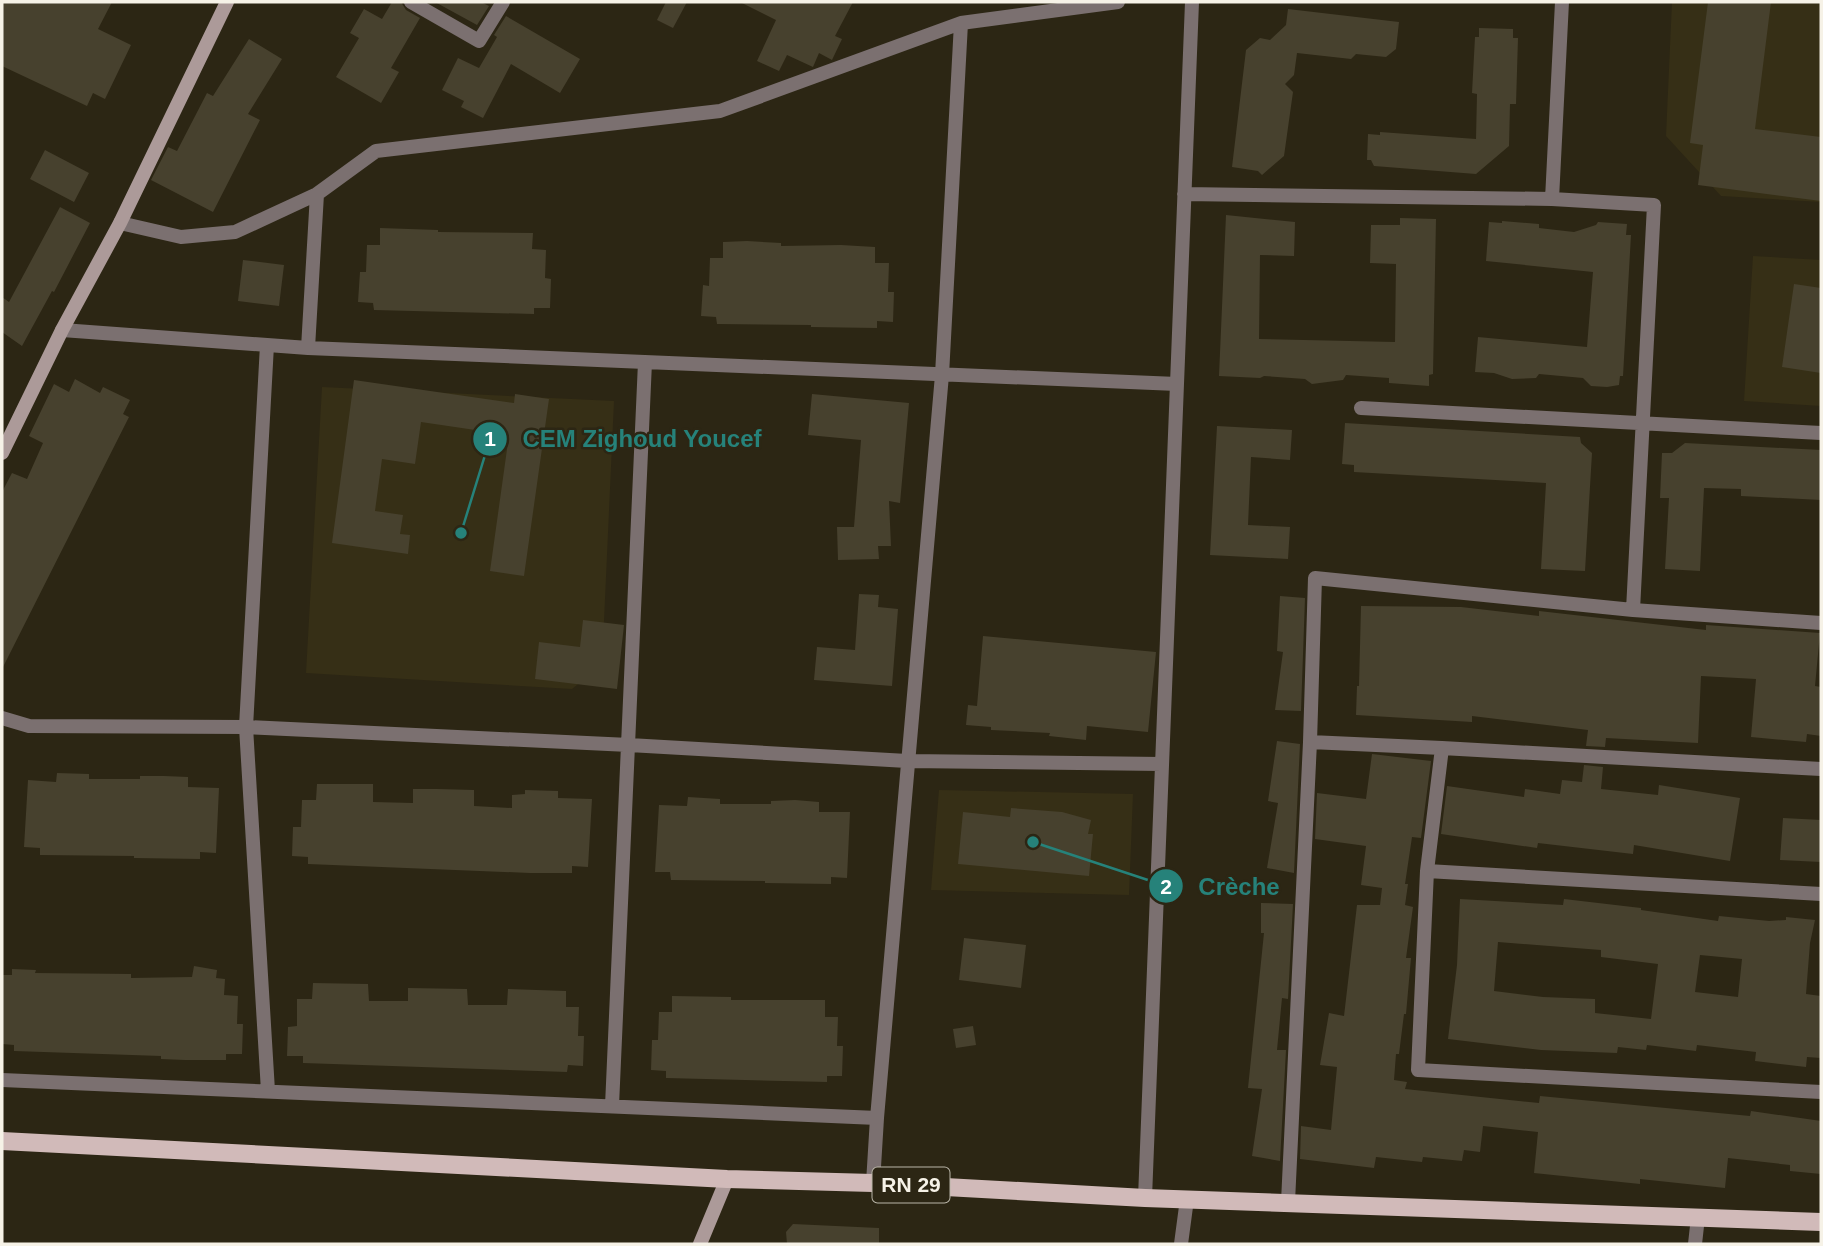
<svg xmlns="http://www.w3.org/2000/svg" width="1823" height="1246" viewBox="0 0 1823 1246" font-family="Arial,sans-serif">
  <rect width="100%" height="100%" fill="#2c2614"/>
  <path fill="#362f16" d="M1672 2H1821V202L1721 196 1666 136Z
    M1753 256 1821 260V406L1744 401Z
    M322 387 614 401 602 665 572 689 306 673Z
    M939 790 1133 794 1129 895 931 890Z"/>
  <path fill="#47412e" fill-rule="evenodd" d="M2 2H112L98 29 131 45 105 99 93 93 87 106 2 66Z
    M392 2H401L406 10 420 18 391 68 399 72 381 103 336 77 359 38 350 33 364 9 382 19Z
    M435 2H481L489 6 477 25Z
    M666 2H687L673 28 657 20Z
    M740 2H853L835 36 842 39 832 60 819 53 813 67 787 55 779 71 757 61 776 20Z
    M1708 2H1771L1755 129 1821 137V201L1698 185 1703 145 1690 143Z
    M1288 9 1399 22 1396 49 1386 57 1356 54 1351 59 1297 53 1294 75 1285 84 1293 92 1284 156 1262 175 1258 171 1232 167 1246 50 1260 38 1270 40 1286 25Z
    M506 16 580 59 560 93 511 64 483 118 461 107 464 101 442 90 458 58 479 68 497 37 494 35Z
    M1479 28 1513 29V38H1518L1516 104H1510L1509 146 1476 174 1374 166 1371 160H1367L1368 134 1380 135V132L1476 139 1477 94 1472 93 1475 37H1479Z
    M249 39 282 59 248 114 260 120 213 212 151 180 168 147 177 151 207 93 213 96Z
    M45 150 89 173 74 202 30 179Z
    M60 207 90 223 54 292 52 291 22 346 2 332V297L9 302Z
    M1226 215 1295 222 1294 256 1260 255 1259 339 1395 342 1396 264 1370 263 1371 225H1400V218L1436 219 1433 374 1429 375V386L1389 383V378L1346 375 1343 380 1312 384 1305 379 1264 376 1260 378 1219 376Z
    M1502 221 1539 224V228L1574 232 1596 225 1598 222 1627 224 1626 235H1631L1623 376H1620L1619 385 1607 387 1591 386 1583 378 1539 374 1536 378 1512 379 1494 373 1475 372 1478 337 1587 347 1593 272 1486 261 1489 222 1502 223Z
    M380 228 438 230V232L533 233 532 249 546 250 545 278 551 279 550 308H534V314L374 310 373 303 358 302 360 272H366L367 245H380Z
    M747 241 781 243V246L841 245 875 247V263H889L888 292H894L893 322 877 321V328L811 327V325L717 324 716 317 701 316 703 285 709 286 710 258H723V242Z
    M243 260 284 265 279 306 238 301Z
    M1794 284 1821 288V373L1782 367Z
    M75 379 100 393 103 387 130 400 123 414 129 417 2 669V492L12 473 27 479 43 443 29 436 54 384 69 392Z
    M354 380 514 403 515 394 549 399 524 576 490 571 509 435 421 422 415 464 382 459 375 511 403 515 400 534 410 535 408 554 332 543Z
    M812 394 909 403 900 503 889 501 891 546H878L879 559 838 560 837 527H854L861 440 808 435Z
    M1345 423 1580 437 1581 443 1592 453 1585 571 1541 569 1546 483 1354 472V465L1342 464Z
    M1217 426 1292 430 1290 460 1251 457 1248 525 1290 527 1288 559 1210 555Z
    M1685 443 1821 450V500L1741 496V489L1704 488 1700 571 1665 569 1669 498H1660L1662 453H1672Z
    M859 594 879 595 878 607 898 609 892 686 814 680 817 647 855 650Z
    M1280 596 1305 598 1301 711 1275 710 1283 652 1277 651Z
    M1361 606 1461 607 1539 616V611L1706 630V625L1820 633 1815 686 1821 687V736L1807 734 1806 742 1751 737 1756 679 1701 676 1698 743 1606 738 1605 747 1586 746 1588 730 1472 716V722L1356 715 1357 686H1359Z
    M583 620 624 625 617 689 535 679 539 642 580 647Z
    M983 636 1156 652 1148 732 1087 726 1086 740 1049 736 1050 733 991 730V727L966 725 968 705 977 706Z
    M1277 741 1300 744 1294 873 1267 868 1278 803 1268 801Z
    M1372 754 1431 761 1421 838 1412 837 1405 884H1408L1405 905 1413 907 1406 958H1411L1406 1014H1404L1399 1054H1396L1394 1080 1407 1082 1405 1089 1539 1103 1540 1096 1750 1116 1751 1111 1821 1121V1174L1790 1171V1165L1728 1158 1725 1188 1640 1179V1184L1534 1173 1538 1132 1483 1126 1480 1152 1464 1150 1462 1161 1423 1157 1422 1162 1376 1157 1374 1168 1300 1159 1301 1126 1331 1130 1337 1067 1320 1065 1329 1013 1344 1016 1357 905H1380L1382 888 1361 885 1366 846 1315 839 1317 793 1366 799Z
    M1584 765 1603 767 1601 789 1658 795 1659 785 1740 798 1730 861 1634 845 1633 854 1538 843 1537 848 1441 834 1447 786 1524 797 1525 789 1560 794 1562 780 1582 782Z
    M57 773 89 774V779H140V776H164L188 777V787L219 788 216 853 200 852V859L134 858V856L40 855V848L24 847 28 780 56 782Z
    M317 784H373V802L413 803V789H437L474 790V806L512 808V795L525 794V790L558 791V798L592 799 588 867 572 866V873H530L308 864V857L292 856 293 827H301L302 800H316Z
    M688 797 720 799V804H771V801L795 800 819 802V812H850L847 878 831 877V884L765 883V881L671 880 670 872H655L659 805 687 806Z
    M1011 808 1062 812 1091 820 1088 834H1093L1089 876 958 864 963 812 1010 817Z
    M1783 818 1821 820V862L1780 860Z
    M1460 899 1563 905 1564 899 1641 908V910L1718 921 1719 916 1769 921 1786 920V917L1815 920 1810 943 1806 994 1821 996V1058L1807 1057 1806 1067 1755 1061 1756 1052 1697 1045 1696 1051 1647 1045 1646 1050 1618 1047 1617 1053 1541 1050 1448 1039 1457 965ZM1498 942 1601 950V957L1658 964 1651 1019 1595 1013V999L1543 997 1494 991ZM1700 955 1742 959 1738 997 1695 992Z
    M1261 903 1293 904 1288 999 1282 998 1277 1050H1286L1280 1161 1252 1156 1262 1089 1248 1088 1264 933H1261Z
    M964 938 1026 945 1021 988 959 980Z
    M194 966 217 970 216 978 225 979 224 995 238 996 237 1024H243L242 1054H226V1060H185L161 1059V1056L14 1051V1045L2 1044V975H12V969L36 970 35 973 131 974V978L192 977Z
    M313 983 368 984 369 1001H408V988L467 989 468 1005H507L508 989 566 991V1007H579L578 1036H584L583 1066 568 1065 567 1072 303 1063V1056H287L288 1027 297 1026V999H312Z
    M672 996 731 997V1000H825V1017H838L837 1046H843L842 1076H827V1082L666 1078V1071L651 1070 652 1040H658L659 1012H672Z
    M973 1026 976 1045 956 1048 953 1029Z
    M793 1224 879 1228V1244H787L786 1232Z"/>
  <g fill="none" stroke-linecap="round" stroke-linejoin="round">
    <path stroke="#7b7070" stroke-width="14" d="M411 2 479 41 503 2
      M1184 194 1552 199 1654 205 1633 610
      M1552 199 1562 2
      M120 223 181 237 235 232 317 194 376 151 720 111 961 23 1118 2
      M62 330 308 348 1177 384
      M267 345 246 727 268 1091
      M308 348 317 194
      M1361 408 1821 433
      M2 718 29 726 246 727 629 745 907 761 1162 764
      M1442 748 1310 742 1315 578 1633 610 1821 623
      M1427 871 1442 748 1821 769
      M1821 894 1427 871 1418 1070 1821 1092
      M2 1080 877 1118
      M612 1106 645 362
      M873 1183 877 1118 942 375 961 23
      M1145 1198 1192 2
      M1288 1202 1310 742
      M1181 1244 1187 1199
      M1695 1244 1698 1217"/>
    <path stroke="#ac9a99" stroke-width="14" d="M2 453 62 330 120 223 227 2
      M700 1244 727 1179"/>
    <path stroke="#d1bab9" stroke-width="18" d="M2 1141 727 1179 873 1183 1145 1198 1821 1222"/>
  </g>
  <g text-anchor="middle" stroke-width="5" stroke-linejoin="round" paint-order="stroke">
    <rect fill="#2c2614" stroke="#b9b5a8" stroke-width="2" x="872.5" y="1167.5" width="77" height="35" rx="5"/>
    <g font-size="21" font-weight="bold" fill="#f6f2e7">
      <text x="911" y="1192">RN 29</text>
    </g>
  </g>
  <path fill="none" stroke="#26827a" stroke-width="2.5" d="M461 533L490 439M1033 842L1166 886"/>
  <g fill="#26827a" stroke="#2c2614" stroke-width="2.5">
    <circle cx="461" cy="533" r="7"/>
    <circle cx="1033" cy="842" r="7"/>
    <circle cx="490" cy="439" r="18"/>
    <circle cx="1166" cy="886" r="18"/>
  </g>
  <g font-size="21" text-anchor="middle" font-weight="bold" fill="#fff">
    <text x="490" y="446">1</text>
    <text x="1166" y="894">2</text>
  </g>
  <g font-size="24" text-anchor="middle" font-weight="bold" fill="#26827a" stroke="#2c2614" stroke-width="5" stroke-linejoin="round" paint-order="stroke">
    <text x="642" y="447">CEM Zighoud Youcef</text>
    <text x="1239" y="895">Crèche</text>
  </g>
  <rect width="1823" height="1246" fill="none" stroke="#f6f2e7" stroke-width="7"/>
</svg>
